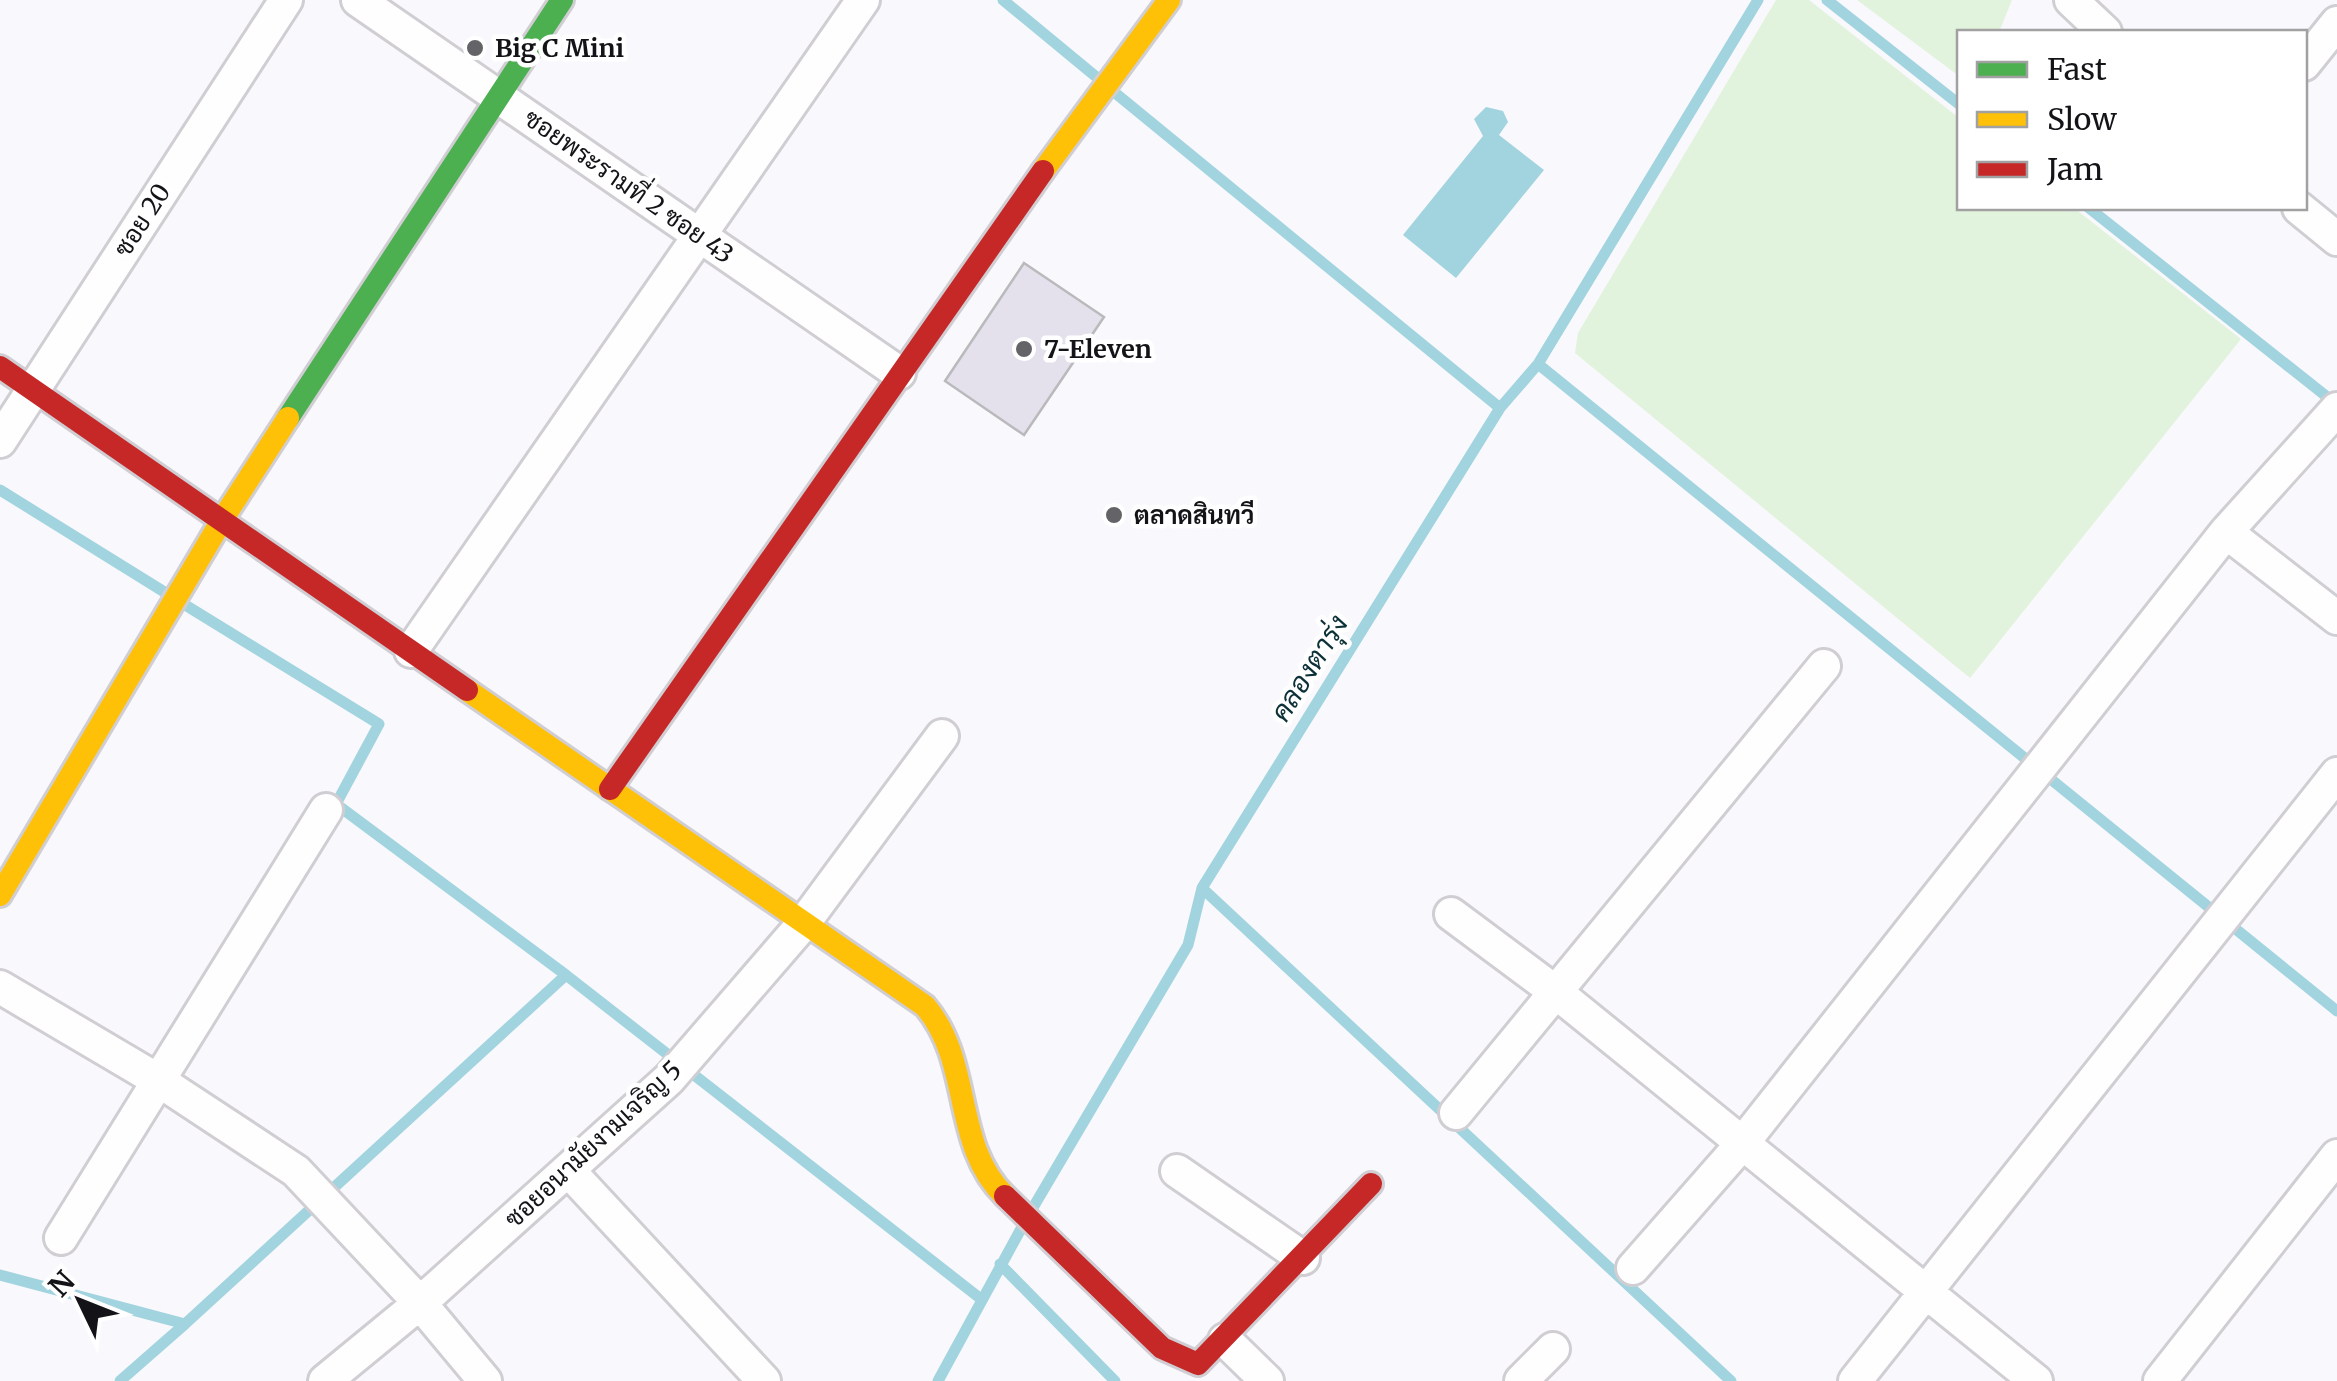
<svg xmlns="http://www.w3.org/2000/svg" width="2337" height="1381" viewBox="0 0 2337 1381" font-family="Merriweather,Sarabun,serif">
  <rect width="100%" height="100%" fill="#f9f8fc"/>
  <path fill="#e2f3dd" d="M1776 0H1809L1959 118 1960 208H2074L2241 339 1970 678 1575 353 1578 333Z
    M1857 0H2012L1999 32H1960L1959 76Z"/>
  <path fill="#a1d4df" d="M1486 107 1503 111 1508 122 1499 135 1544 170 1456 278 1403 235 1483 136 1474 119Z"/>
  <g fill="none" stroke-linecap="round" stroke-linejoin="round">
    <path stroke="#a1d4df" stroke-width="11" d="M1003 0 1100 80
      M1827 0 1960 105
      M1114 92 1500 408
      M2089 208 2336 404
      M1538 364 2337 1011
      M0 490 166 593
      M182 603 379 724 336 804 566 975 981 1299
      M1202 888 1731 1381
      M1031 1211 1188 945 1202 888 1500 408 1538 364 1758 0
      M1000 1264 1115 1381
      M0 1275 185 1324 566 975
      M120 1381 185 1324
      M938 1381 1022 1227"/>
  </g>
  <path fill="#e4e0ec" stroke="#bab9bc" stroke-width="2.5" d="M1024 263 1104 317 1024 435 945 381Z"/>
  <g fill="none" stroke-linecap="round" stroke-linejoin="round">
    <g stroke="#d0ced3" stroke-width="38">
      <path id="street" d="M358 0 899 373
        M2071 0 2105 32
        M2304 64 2337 23
        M2299 208 2337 239
        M2337 409 2226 532 2337 618
        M0 441 286 0
        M411 651 863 0
        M1451 914 1557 993 2036 1381
        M0 987 161 1082 296 1171 420 1303 485 1381
        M1456 1113 1824 666
        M568 1170 764 1381
        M1177 1171 1303 1258
        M61 1238 326 810
        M1633 1268 1741 1145 2226 532
        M1225 1340 1267 1381
        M325 1381 420 1303 669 1079 803 924 942 736
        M1521 1381 1553 1349
        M1855 1381 2337 774
        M2160 1381 2337 1156"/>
    </g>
    <g stroke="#d0ced3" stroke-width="28">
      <path id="fast" d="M288 418 562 0"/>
    </g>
    <g stroke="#d0ced3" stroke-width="28">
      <path id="slow" d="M1043 171 1169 0
        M467 690 925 1006C973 1062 952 1145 1005 1196
        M0 895 222 520 288 418"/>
    </g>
    <g stroke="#d0ced3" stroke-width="28">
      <path id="jam" d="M0 367 467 690
        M610 789 1043 171
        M1005 1196 1162 1348 1198 1364 1371 1184"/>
    </g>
    <use href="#street" stroke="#fefeff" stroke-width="32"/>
    <use href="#fast" stroke="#4caf50" stroke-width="22"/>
    <use href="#slow" stroke="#ffc107" stroke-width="22"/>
    <use href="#jam" stroke="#c62828" stroke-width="22"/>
  </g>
  <g fill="#646367" stroke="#fff" stroke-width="4">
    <circle cx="475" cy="48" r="10"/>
    <circle cx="1024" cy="349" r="10"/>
    <circle cx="1114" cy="515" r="10"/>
  </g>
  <g text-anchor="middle" stroke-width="9" stroke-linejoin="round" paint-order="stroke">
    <g font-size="25" font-weight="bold" fill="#141317" stroke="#fff" text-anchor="start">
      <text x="495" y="57">Big C Mini</text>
      <text x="1044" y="358">7-Eleven</text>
      <text x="1134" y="524">ตลาดสินทวี</text>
    </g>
    <g font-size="25" fill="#141317" stroke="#fff">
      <text transform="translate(629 186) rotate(35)" y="9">ซอยพระรามที่ 2 ซอย 43</text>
      <text transform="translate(142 220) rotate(-57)" y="9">ซอย 20</text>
      <text transform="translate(593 1144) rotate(-43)" y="9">ซอยอนามัยงามเจริญ 5</text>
    </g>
    <g font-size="28" font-style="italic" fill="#0d3138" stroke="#fff">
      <text transform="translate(1309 668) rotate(-58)" y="10">คลองตารุ่ง</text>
    </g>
  </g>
  <rect x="1957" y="30" width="350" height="180" fill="#ffffff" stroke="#a1a1a2" stroke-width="2.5"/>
  <rect x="1977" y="62" width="50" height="15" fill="#4caf50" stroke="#a1a1a2" stroke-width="2.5"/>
  <text x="2047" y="80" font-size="30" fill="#141317">Fast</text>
  <rect x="1977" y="112" width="50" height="15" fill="#ffc107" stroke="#a1a1a2" stroke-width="2.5"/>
  <text x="2047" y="130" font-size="30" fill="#141317">Slow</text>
  <rect x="1977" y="162" width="50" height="15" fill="#c62828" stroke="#a1a1a2" stroke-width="2.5"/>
  <text x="2047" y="180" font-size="30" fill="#141317">Jam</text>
  <g transform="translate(80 1301) rotate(313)" stroke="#ffffff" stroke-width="8" paint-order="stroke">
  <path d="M0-8L18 38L0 25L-18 38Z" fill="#141317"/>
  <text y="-15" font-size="28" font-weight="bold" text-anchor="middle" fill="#141317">N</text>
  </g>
</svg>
